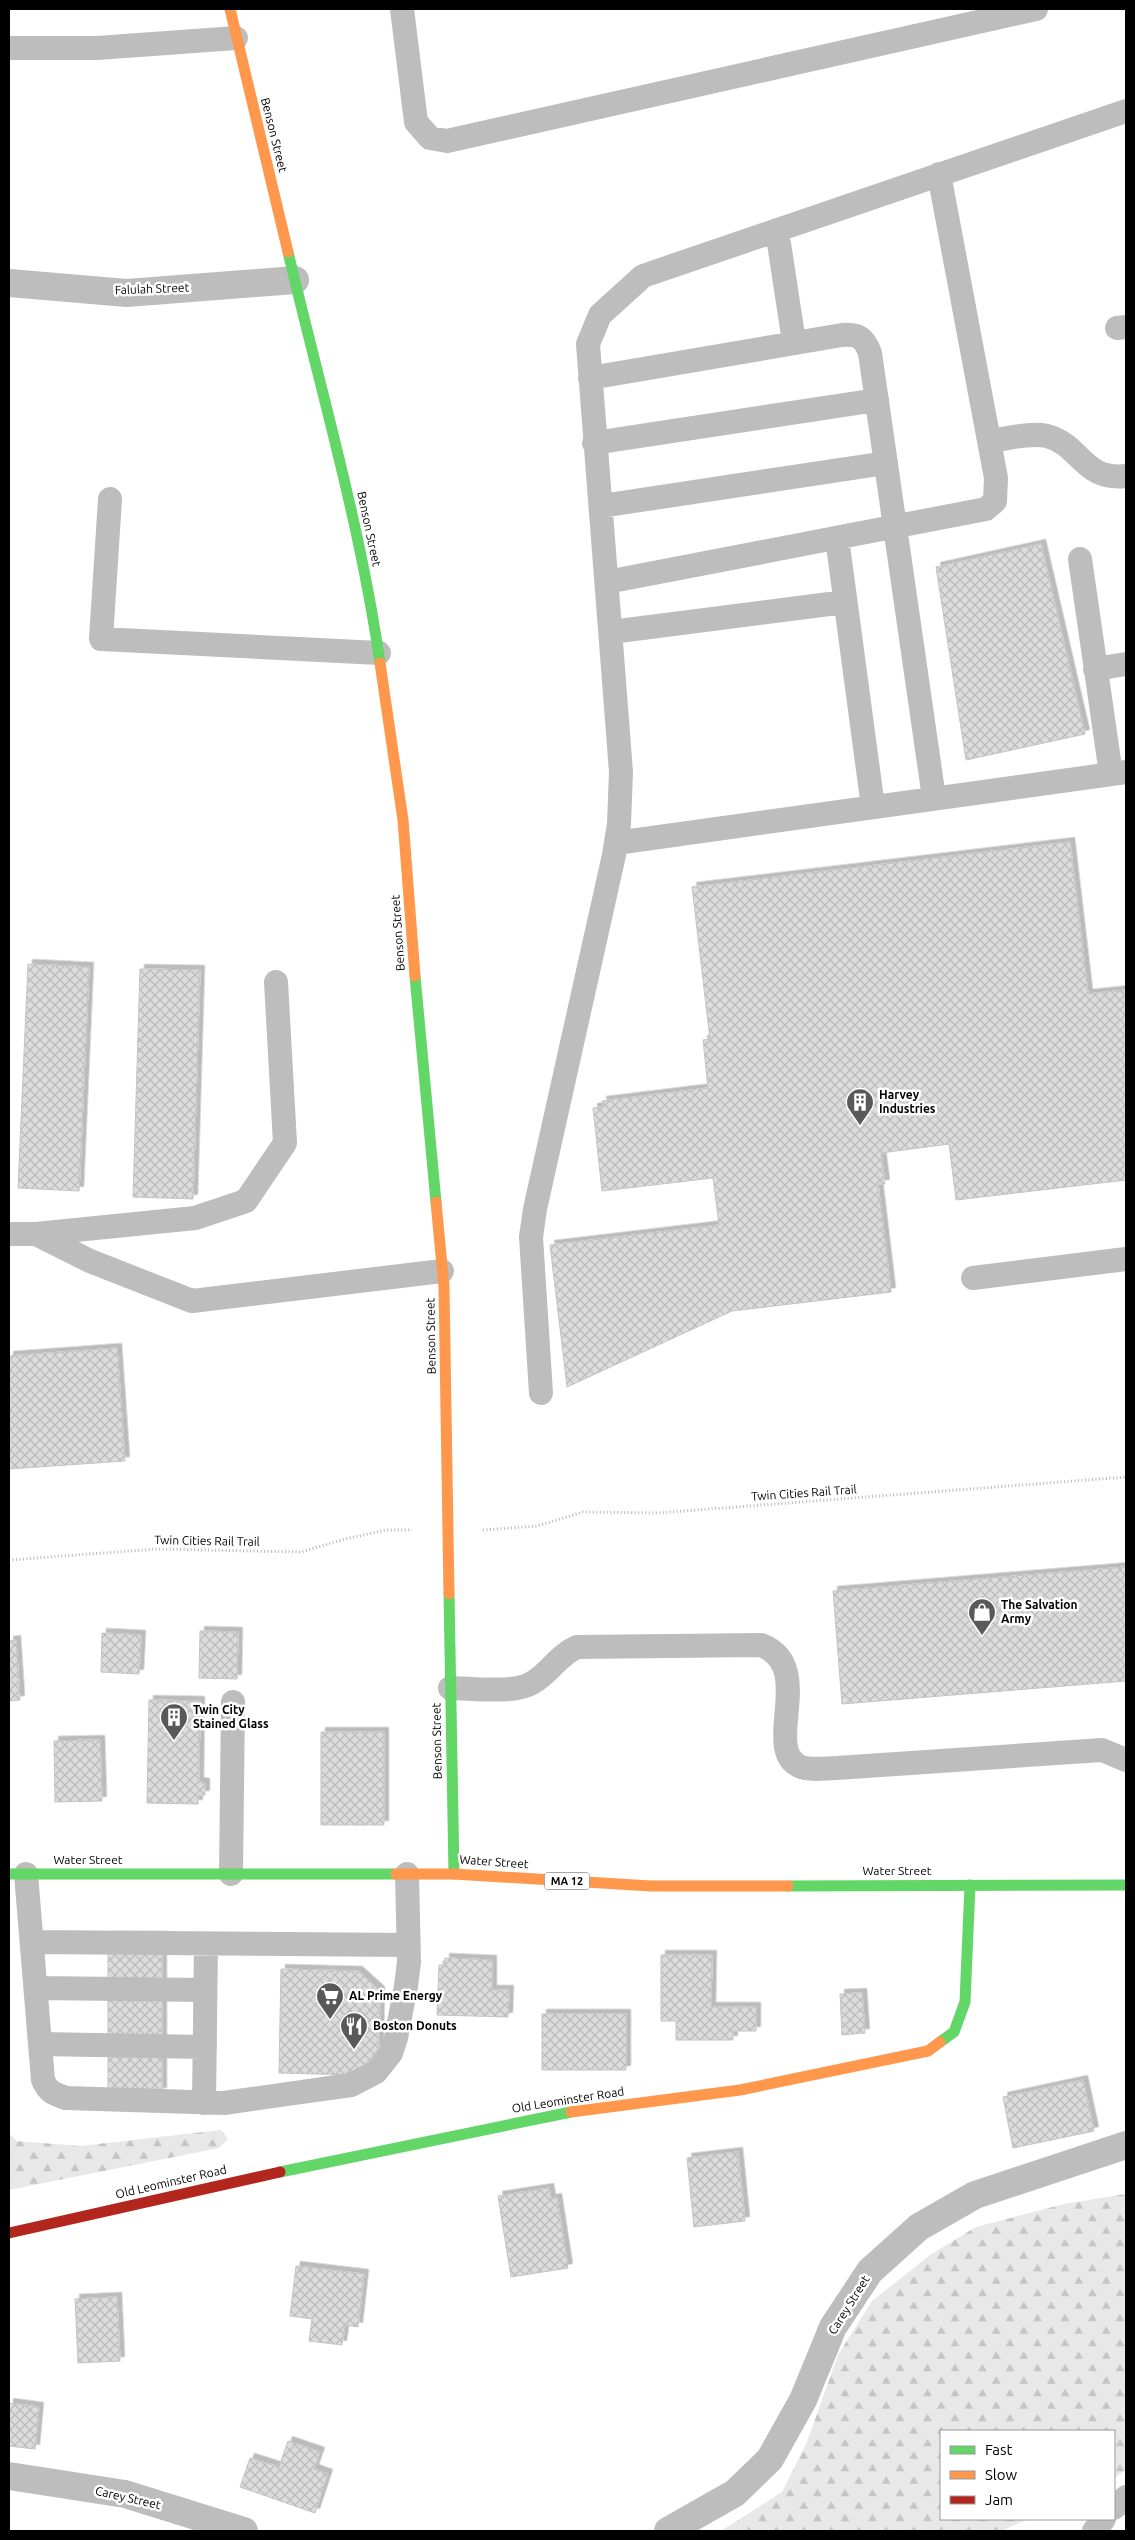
<svg xmlns="http://www.w3.org/2000/svg" width="1135" height="2540" viewBox="0 0 1135 2540" font-family="Ubuntu,sans-serif">
  <defs>
    <pattern id="forest-firs" width="22" height="20" patternUnits="userSpaceOnUse" patternTransform="scale(1.25)"><rect width="22" height="20" fill="#e8e8e8"/><path d="M5 1l3.5 6h-7zM16 11l3.5 6h-7z" fill="#c5c5c5"/></pattern>
    <pattern id="building-cross-hatch" width="8" height="8" patternUnits="userSpaceOnUse" patternTransform="scale(1.25)"><rect width="8" height="8" fill="#dcdcdc"/><path d="M0 0l8 8M0 8l8-8" fill="none" stroke="#bbb"/></pattern>
    <filter id="shadow"><feDropShadow dx="4.5" dy="-4.5" stdDeviation="0" flood-color="#0004"/></filter>
  </defs>
  <rect width="100%" height="100%" fill="#fff"/>
  <path fill="url(#forest-firs)" d="M221 2130 228 2139 219 2148 9 2190V2133L17 2141 80 2146Z
    M1126 2194V2470L1114 2478V2431H941V2519H1028L1001 2531H721L782 2492 807 2442 838 2355 872 2301 930 2255 976 2227 1064 2204Z"/>
  <path fill="url(#building-cross-hatch)" stroke="#c4c4c4" filter="url(#shadow)" d="M1041 544 1085 734 966 760 936 567Z
    M1070 842 1088 994 1126 990V1180L956 1200 949 1144 881 1153 885 1184H878L891 1292 732 1311 567 1387 550 1245 719 1225 713 1178 602 1191 593 1108 603 1107 602 1101 708 1088 703 1040 710 1039 692 887Z
    M28 964 89 967 79 1191 18 1188Z
    M140 969 200 970 193 1199 133 1197Z
    M117 1348 125 1461 9 1469V1356Z
    M1126 1567V1681L842 1704 833 1591Z
    M200 1631 238 1632 237 1679 199 1678Z
    M102 1633 141 1635 139 1674 101 1672Z
    M16 1640 20 1700 9 1701V1641Z
    M149 1700 200 1701 199 1782 205 1783V1795H198V1804L147 1803Z
    M321 1732H384V1825H321Z
    M100 1740 102 1801 55 1802 54 1741Z
    M108 1936H162V2092H108Z
    M661 1955H712L711 2007H756V2031H733V2040H676V2021H661Z
    M445 1958 492 1960V1990H509L508 2017 437 2015 439 1965H445Z
    M281 1969 358 1971 380 1991 379 2048 356 2075 279 2073Z
    M862 1993 865 2033 842 2035 840 1994Z
    M542 2014H626V2070H542Z
    M1083 2080 1094 2131 1013 2148 1003 2097Z
    M738 2152 745 2221 694 2227 687 2158Z
    M549 2188 551 2199 557 2198 568 2268 511 2277 498 2196Z
    M296 2266 364 2274 358 2327 345 2325 342 2345 309 2341 312 2319 290 2316Z
    M117 2297 120 2361 78 2363 75 2299Z
    M9 2403 39 2407 35 2449 9 2446Z
    M288 2441 320 2452 314 2469 328 2474 315 2513 240 2487 250 2458 279 2467Z"/>
  <g fill="none" stroke-linecap="round" stroke-linejoin="round">
    <path stroke="#b8b8b8" stroke-width="3" stroke-dasharray="1 2.5" stroke-linecap="butt" d="M483 1530 537 1526 583 1512 658 1513 1126 1477
      M9 1560 157 1549 301 1552 345 1539 386 1530H412"/>
    <path stroke="#bdbdbd" stroke-width="24" d="M402 9 416 122 430 138 447 141 1036 9
      M9 48H97L236 38
      M777 230 794 342
      M1117 328 1126 327
      M590 378 842 335C858 334 864 337 870 353L934 798
      M989 441C1007 439 1029 432 1047 436 1081 445 1083 481 1126 476
      M594 443 877 400
      M110 499 101 639 379 653
      M601 506 886 463
      M837 538 873 807
      M1080 559 1111 774
      M607 582 986 509 995 501 996 478 939 174
      M611 632 845 602
      M1095 669 1126 664
      M616 843 1126 772
      M9 1234H36L90 1261 192 1301 442 1271
      M36 1234 195 1218 246 1201 285 1143 276 982
      M973 1278 1126 1259
      M541 1393 531 1237 535 1209 614 855 619 824 621 772 588 344 600 315 643 276 1126 111
      M450 1688C471 1688 514 1694 532 1683 550 1673 557 1656 577 1647L761 1645C817 1666 762 1748 799 1766 809 1771 826 1768 837 1768L1102 1750 1126 1760
      M26 1874 43 2080C48 2092 54 2094 66 2098L224 2103 351 2085 376 2072 391 2053 396 2038 406 1986 409 1962 407 1874
      M231 1874 233 1702
      M32 1942 408 1945
      M36 1988 205 1990
      M40 2044 205 2047
      M204 2103 206 1944
      M1114 2508 1126 2497
      M1094 2531 1104 2519"/>
    <path stroke="#bdbdbd" stroke-width="28" d="M9 283 127 293 295 280
      M9 2476 125 2494 244 2531
      M668 2531 735 2493 770 2459 803 2400 833 2327 870 2271 919 2227 975 2195 1126 2145"/>
    <path stroke="#63d668" stroke-width="11" d="M288 252C320 388 360 523 380 663
      M415 976 436 1202
      M449 1594 454 1874
      M9 1874H396
      M788 1886 1126 1885
      M940 2042 954 2032 965 2002 970 1885
      M280 2172 571 2112"/>
    <path stroke="#ff974d" stroke-width="11" d="M230 9 288 252
      M380 663 403 820 415 976
      M436 1202 444 1287 449 1594
      M396 1874H454L651 1886H788
      M571 2112 740 2090 928 2051 940 2042"/>
    <path stroke="#b3261e" stroke-width="11" d="M9 2233 280 2172"/>
  </g>
  <defs>
    <g id="building-pin" transform="scale(1.4375)"><path d="M0 17L-7.5 6A9.5 9.5 0 1 1 7.5 6Z" fill="#595959" stroke="#fff"/><path d="M-4-6H4V6H1V3H-1V6H-4ZM-2.5-4.3h1.7v1.8h-1.7ZM.8-4.3h1.7v1.8H.8ZM-2.5-1h1.7V.8h-1.7ZM.8-1h1.7V.8H.8Z" fill="#fff"/></g>
    <g id="shop-pin" transform="scale(1.4375)"><path d="M0 17L-7.5 6A9.5 9.5 0 1 1 7.5 6Z" fill="#595959" stroke="#fff"/><path d="M-5-2.5h2.3a2.7 3.5 0 0 1 5.4 0H5L5.5 6h-11ZM-1.5-2.5h3a1.5 2.3 0 0 0-3 0Z" fill="#fff"/></g>
    <g id="supermarket-pin" transform="scale(1.4375)"><path d="M0 17L-7.5 6A9.5 9.5 0 1 1 7.5 6Z" fill="#595959" stroke="#fff"/><path d="M-6-5.5h2.5l.6 2H6L4.5 2H-2.5L-4.4-4H-6ZM-1.5 3.2a1.3 1.3 0 1 0 .1 0ZM3 3.2a1.3 1.3 0 1 0 .1 0Z" fill="#fff"/></g>
    <g id="restaurant-pin" transform="scale(1.4375)"><path d="M0 17L-7.5 6A9.5 9.5 0 1 1 7.5 6Z" fill="#595959" stroke="#fff"/><path d="M-5-6h1v4h1v-4h1v4h1v-4h1v5L-1.5 .5V6h-2V.5L-5-1ZM5-6V6H3V1.5H1.5Q1.5-4 5-6Z" fill="#fff"/></g>
  </defs>
  <g fill-rule="evenodd">
    <use href="#building-pin" x="860" y="1102"/>
    <use href="#shop-pin" x="982" y="1612"/>
    <use href="#building-pin" x="174" y="1717"/>
    <use href="#supermarket-pin" x="330" y="1996"/>
    <use href="#restaurant-pin" x="354" y="2026"/>
  </g>
  <g text-anchor="middle" stroke-width="5" stroke-linejoin="round" paint-order="stroke">
    <rect fill="#fff" stroke="#4c4c4c" stroke-width="1" x="544.5" y="1872.5" width="45" height="17" rx="4"/>
    <g font-size="11" font-weight="bold" fill="#000">
      <text x="567" y="1885">MA 12</text>
    </g>
    <g font-size="12" fill="#000" stroke="#fff">
      <text transform="translate(274 135) rotate(76)" y="4">Benson Street</text>
      <text transform="translate(152 289) rotate(-2)" y="4">Falulah Street</text>
      <text transform="translate(369 529) rotate(78)" y="4">Benson Street</text>
      <text transform="translate(398 933) rotate(-94)" y="4">Benson Street</text>
      <text transform="translate(431 1336) rotate(-91)" y="4">Benson Street</text>
      <text transform="translate(804 1493) rotate(-4)" y="4">Twin Cities Rail Trail</text>
      <text transform="translate(207 1541) rotate(1)" y="4">Twin Cities Rail Trail</text>
      <text transform="translate(437 1741) rotate(-91)" y="4">Benson Street</text>
      <text x="88" y="1864">Water Street</text>
      <text transform="translate(494 1862) rotate(4)" y="4">Water Street</text>
      <text x="897" y="1875">Water Street</text>
      <text transform="translate(568 2100) rotate(-9)" y="4">Old Leominster Road</text>
      <text transform="translate(171 2182) rotate(-13)" y="4">Old Leominster Road</text>
      <text transform="translate(849 2305) rotate(-58)" y="4">Carey Street</text>
      <text transform="translate(128 2498) rotate(13)" y="4">Carey Street</text>
    </g>
    <g font-size="12" font-weight="bold" fill="#000" stroke="#fff" text-anchor="start">
      <text x="879" y="1099">Harvey<tspan x="879" dy="14">Industries</tspan></text>
      <text x="1001" y="1609">The Salvation<tspan x="1001" dy="14">Army</tspan></text>
      <text x="193" y="1714">Twin City<tspan x="193" dy="14">Stained Glass</tspan></text>
      <text x="349" y="2000">AL Prime Energy</text>
      <text x="373" y="2030">Boston Donuts</text>
    </g>
  </g>
  <rect width="1135" height="2540" fill="none" stroke="#000000" stroke-width="20"/>
  <rect x="940" y="2430" width="175" height="90" fill="#ffffff" stroke="#999999"/>
  <rect x="950" y="2446" width="25" height="8" fill="#63d668" stroke="#999999"/>
  <text x="985" y="2455" font-size="15" fill="#000000">Fast</text>
  <rect x="950" y="2471" width="25" height="8" fill="#ff974d" stroke="#999999"/>
  <text x="985" y="2480" font-size="15" fill="#000000">Slow</text>
  <rect x="950" y="2496" width="25" height="8" fill="#b3261e" stroke="#999999"/>
  <text x="985" y="2505" font-size="15" fill="#000000">Jam</text>
</svg>
